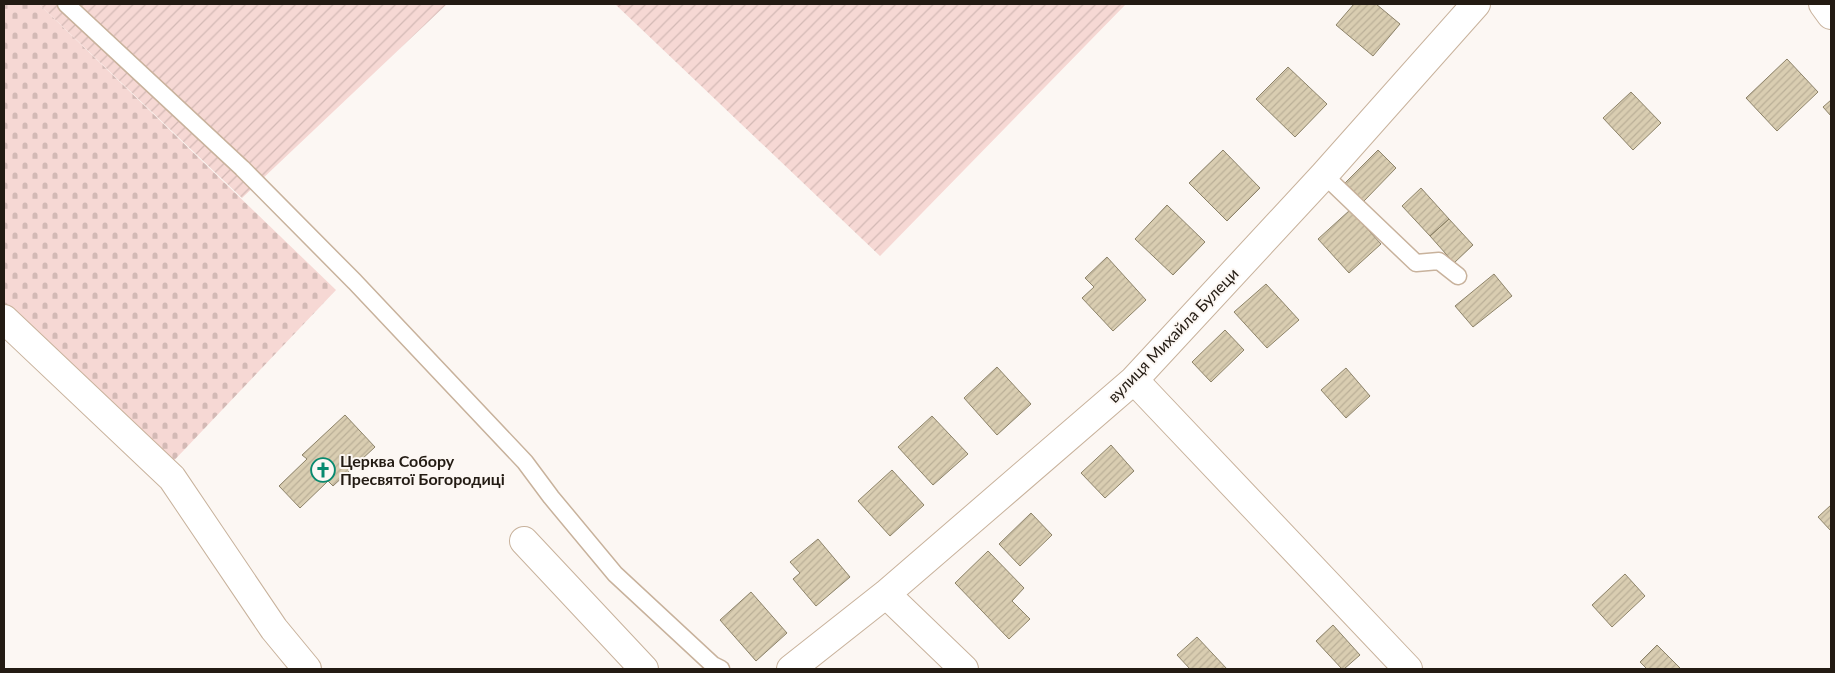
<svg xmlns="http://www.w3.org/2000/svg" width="1835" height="673" viewBox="0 0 1835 673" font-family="Lato,sans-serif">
  <defs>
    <pattern id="cemetery-stones" width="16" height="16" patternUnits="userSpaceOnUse" patternTransform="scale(1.25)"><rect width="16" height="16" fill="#f6d8d4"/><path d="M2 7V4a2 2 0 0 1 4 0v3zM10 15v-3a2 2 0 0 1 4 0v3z" fill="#d3b9b5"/></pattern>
    <pattern id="garden-furrows" width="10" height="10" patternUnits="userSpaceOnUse" patternTransform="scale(1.25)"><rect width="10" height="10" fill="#f6d8d4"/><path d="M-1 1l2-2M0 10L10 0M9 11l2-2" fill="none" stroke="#d3b9b5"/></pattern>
    <pattern id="building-hatch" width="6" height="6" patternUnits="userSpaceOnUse" patternTransform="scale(1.25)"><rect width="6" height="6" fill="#d9cdb1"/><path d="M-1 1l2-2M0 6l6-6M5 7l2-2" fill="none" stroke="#baaf97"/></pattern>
  </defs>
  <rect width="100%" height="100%" fill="#fcf7f3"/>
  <path fill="url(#cemetery-stones)" d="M4 4H39L336 290 165 470 4 319Z"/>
  <path fill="url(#garden-furrows)" d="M39 4H447L242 198Z
    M615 4H1126L880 256Z"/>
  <path fill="url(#building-hatch)" stroke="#8d8369" d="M1354 4H1376L1400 24 1373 56 1336 25Z
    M1787 59 1818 92 1777 131 1746 98Z
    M1288 67 1327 104 1295 137 1256 99Z
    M1631 92 1661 123 1633 150 1603 118Z
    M1831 100V116L1823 107Z
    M1223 150 1260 188 1227 221 1189 183Z
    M1378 150 1396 168 1364 201 1345 183Z
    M1421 188 1449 219 1430 236 1402 206Z
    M1167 205 1205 242 1173 275 1135 239Z
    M1350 210 1381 244 1349 273 1318 239Z
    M1449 219 1473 245 1454 263 1430 236Z
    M1107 257 1146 300 1113 331 1082 298 1094 287 1085 278Z
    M1494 274 1512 296 1473 327 1455 306Z
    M1266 284 1299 320 1267 348 1234 312Z
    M1225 330 1244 350 1211 382 1192 362Z
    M997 367 1031 404 997 435 964 398Z
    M1346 368 1370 396 1346 418 1321 390Z
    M345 415 375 447 333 486 328 481 300 508 279 486 307 459 302 455Z
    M932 416 968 454 933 485 898 447Z
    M1111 445 1134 471 1105 498 1081 473Z
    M892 470 924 505 890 536 858 501Z
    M1831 505V531L1818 517Z
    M1031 513 1052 535 1020 566 999 544Z
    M818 539 850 577 816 606 793 579 800 573 790 562Z
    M988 551 1024 588 1012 601 1030 619 1009 639 955 583Z
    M1625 574 1645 596 1612 627 1592 605Z
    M751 592 787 633 756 661 720 620Z
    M1333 625 1360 655 1344 669H1342L1316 641Z
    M1197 637 1227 669H1190L1177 655Z
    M1657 645 1681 669H1647L1640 662Z"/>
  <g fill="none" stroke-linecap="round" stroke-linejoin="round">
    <g stroke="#c8b29c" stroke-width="19">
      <path id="lane" d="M66 4 242 168 355 282 525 462 551 497 615 574 713 665 721 669
        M1324 175 1416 263 1439 261 1458 276"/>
    </g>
    <g stroke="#c8b29c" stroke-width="30">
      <path id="street" d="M1823 4 1831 15
        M4 319 172 478 274 629 307 669
        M1134 380 1408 669
        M524 541 644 669
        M886 594 964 669
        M791 669 886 594 1134 380 1324 175 1476 4"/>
    </g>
    <use href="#lane" stroke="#fff" stroke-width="16"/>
    <use href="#street" stroke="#fff" stroke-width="28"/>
  </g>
  <defs>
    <g id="church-ring" transform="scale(1.25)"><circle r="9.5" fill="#fcf7f3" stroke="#088a6f" stroke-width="1.5"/><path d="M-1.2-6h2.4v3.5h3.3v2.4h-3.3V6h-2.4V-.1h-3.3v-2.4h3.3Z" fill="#088a6f"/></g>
  </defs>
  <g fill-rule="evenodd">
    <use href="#church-ring" x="323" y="470"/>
  </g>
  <g text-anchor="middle" stroke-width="4" stroke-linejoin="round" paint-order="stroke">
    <g font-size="16" fill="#231b13" stroke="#fcf7f3">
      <text transform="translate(1173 335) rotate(-46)" y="6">вулиця Михайла Булеци</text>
    </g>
    <g font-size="16" font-weight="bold" fill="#231b13" stroke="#fcf7f3" text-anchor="start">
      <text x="340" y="467">Церква Собору<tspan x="340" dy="18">Пресвятої Богородиці</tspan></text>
    </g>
  </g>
  <rect width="1835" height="673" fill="none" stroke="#231b13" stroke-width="10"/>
</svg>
